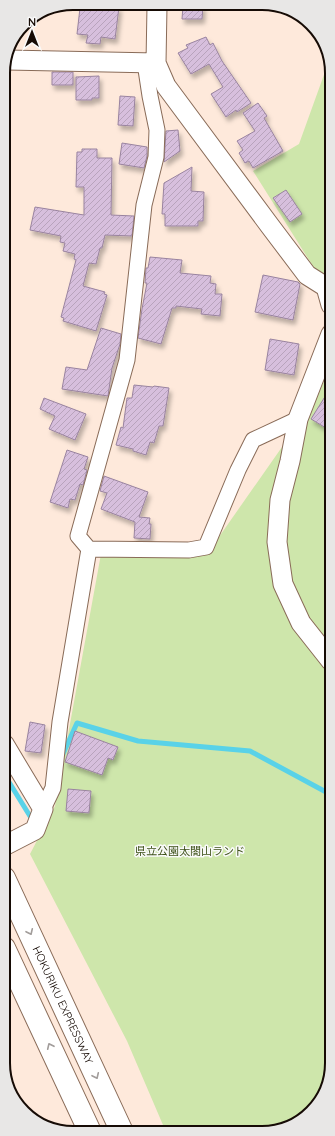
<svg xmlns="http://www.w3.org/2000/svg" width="335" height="1136" viewBox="0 0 335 1136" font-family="Quicksand,'Noto Sans JP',sans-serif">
  <defs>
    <pattern id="building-hatch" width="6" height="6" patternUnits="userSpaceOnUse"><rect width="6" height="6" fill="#d7bfdd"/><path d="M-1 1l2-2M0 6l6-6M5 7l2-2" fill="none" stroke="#b8a3bc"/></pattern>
    <filter id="shadow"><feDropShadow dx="2.5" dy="4.5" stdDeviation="2" flood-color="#0004"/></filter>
  </defs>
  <rect width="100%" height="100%" fill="#fee9db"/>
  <path fill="#cee6ab" d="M330 58 331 60V298L326 287 253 171 299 144Z
    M331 365 332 1067 315 1109 275 1132H166L127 1041 30 854 55 806 101 554H207L289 437 304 427Z"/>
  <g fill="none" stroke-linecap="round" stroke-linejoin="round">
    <path stroke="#59d2e8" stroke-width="5" d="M62 756 77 723 138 741 250 751 326 792 332 796
      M4 774 33 821"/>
  </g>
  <path fill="url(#building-hatch)" stroke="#99839f" filter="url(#shadow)" d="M183 6H203L202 19H182Z
    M119 7 115 39 101 37 100 44 86 43 88 35 77 34 80 8Z
    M206 37 210 45 213 43 222 61 251 103 237 112 236 110 226 117 211 94 223 87 209 64 191 74 178 53 188 48 186 45Z
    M52 72H73V85H52Z
    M99 76V98H92V100H76V77Z
    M120 96 135 97 133 126 118 125Z
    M258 103 267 116 264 118 283 151 253 168 249 161 245 163 239 153 243 150 237 141 255 131 243 113Z
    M178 130 180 151 164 162 166 131Z
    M122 143 147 147V156L144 168 119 164Z
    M82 149H97V158H112L111 215 134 216 132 236 105 235 102 248H100L96 264 89 263 83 286 105 292 104 294 107 295 96 331 63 321 64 318 61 317 76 260 74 259 75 254 63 251 65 243 60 242 61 236 30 230 35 207 84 215V187H76L77 152H82Z
    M192 167 191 191 204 192 203 221H198V226H165V214H162L164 183Z
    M286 190 302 214 290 222 273 198Z
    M150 257 182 260 180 273 211 276 210 283 216 284 215 294H222L220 316 201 314 202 309 176 306V308H172L161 344 138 338 142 309 147 283H145L146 268H148Z
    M263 275 298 282 300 284 293 320 255 312Z
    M101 328 121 334 120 344 112 368 108 396 62 389 66 367 87 370Z
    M270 339 299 344 294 375 265 370Z
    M134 385 153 387 154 386 169 388 163 426H159L154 443 150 442 146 455 133 451V449L116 445 121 427 123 428 127 398H132Z
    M331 387V431L311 419Z
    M44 398 86 414 75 440 49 429 55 416 40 409Z
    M67 450 88 457 84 469 87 470 83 485 80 484 75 500 70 499 68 508 50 502Z
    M104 476 148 492 139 517 150 518 149 524H151L150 539 134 538 135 522 101 509 107 493 100 491Z
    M30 722 45 725 41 753 25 751Z
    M75 731 118 747 113 760 108 758 102 775 65 762Z
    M68 789 91 791 89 813 66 811Z"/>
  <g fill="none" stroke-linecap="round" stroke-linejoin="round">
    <g stroke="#896b58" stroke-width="17">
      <path id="minor" d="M89 549 189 550 206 547 238 470 253 440 298 419
        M43 809 53 788 60 722 89 549 78 536 127 360 144 205 156 157 157 130 150 96 145 63"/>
    </g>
    <g stroke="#896b58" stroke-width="21">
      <path id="tertiary" d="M157 6 156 63 166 86 270 226 307 275 326 287 331 305
        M7 60 156 63
        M331 334 298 419 290 461 280 500 277 542 283 584 301 623 331 661
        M4 744 43 809 35 830 4 846"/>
    </g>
    <g stroke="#896b58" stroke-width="24">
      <g id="motorway">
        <path id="s1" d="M4 878 122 1132"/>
        <path d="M4 948 90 1132"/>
      </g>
    </g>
    <use href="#minor" stroke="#fff" stroke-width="15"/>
    <use href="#tertiary" stroke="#fff" stroke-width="19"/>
    <use href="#motorway" stroke="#fff" stroke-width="22"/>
  </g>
  <defs><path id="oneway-chevron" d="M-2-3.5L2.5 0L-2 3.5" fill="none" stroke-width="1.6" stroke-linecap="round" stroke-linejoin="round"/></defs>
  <g stroke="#a29d9b">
    <use href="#oneway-chevron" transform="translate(30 932) rotate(65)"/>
    <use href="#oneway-chevron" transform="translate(50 1046) rotate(-115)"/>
    <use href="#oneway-chevron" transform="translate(96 1076) rotate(65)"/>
  </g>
  <g text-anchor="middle" stroke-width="3" stroke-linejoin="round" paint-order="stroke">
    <g font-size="11" fill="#3c5017" stroke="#fafafa">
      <text x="190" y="855">県立公園太閤山ランド</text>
    </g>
    <g font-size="11" fill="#160b05" stroke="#fafafa">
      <text dy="4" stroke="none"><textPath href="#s1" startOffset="140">HOKURIKU EXPRESSWAY</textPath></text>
    </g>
  </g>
  <path d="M0 0H335V1136H0ZM73 10H262A63 63 0 0 1 325 73V1063A63 63 0 0 1 262 1126H73A63 63 0 0 1 10 1063V73A63 63 0 0 1 73 10Z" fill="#e8e7e6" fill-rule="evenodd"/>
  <path fill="none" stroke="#160b05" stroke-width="2" d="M73 10H262A63 63 0 0 1 325 73V1063A63 63 0 0 1 262 1126H73A63 63 0 0 1 10 1063V73A63 63 0 0 1 73 10Z"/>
  <g transform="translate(32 32)" stroke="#fafafa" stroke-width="3" paint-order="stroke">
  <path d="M0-3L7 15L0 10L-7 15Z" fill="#160b05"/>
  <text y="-6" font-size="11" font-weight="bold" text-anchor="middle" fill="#160b05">N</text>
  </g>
</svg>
